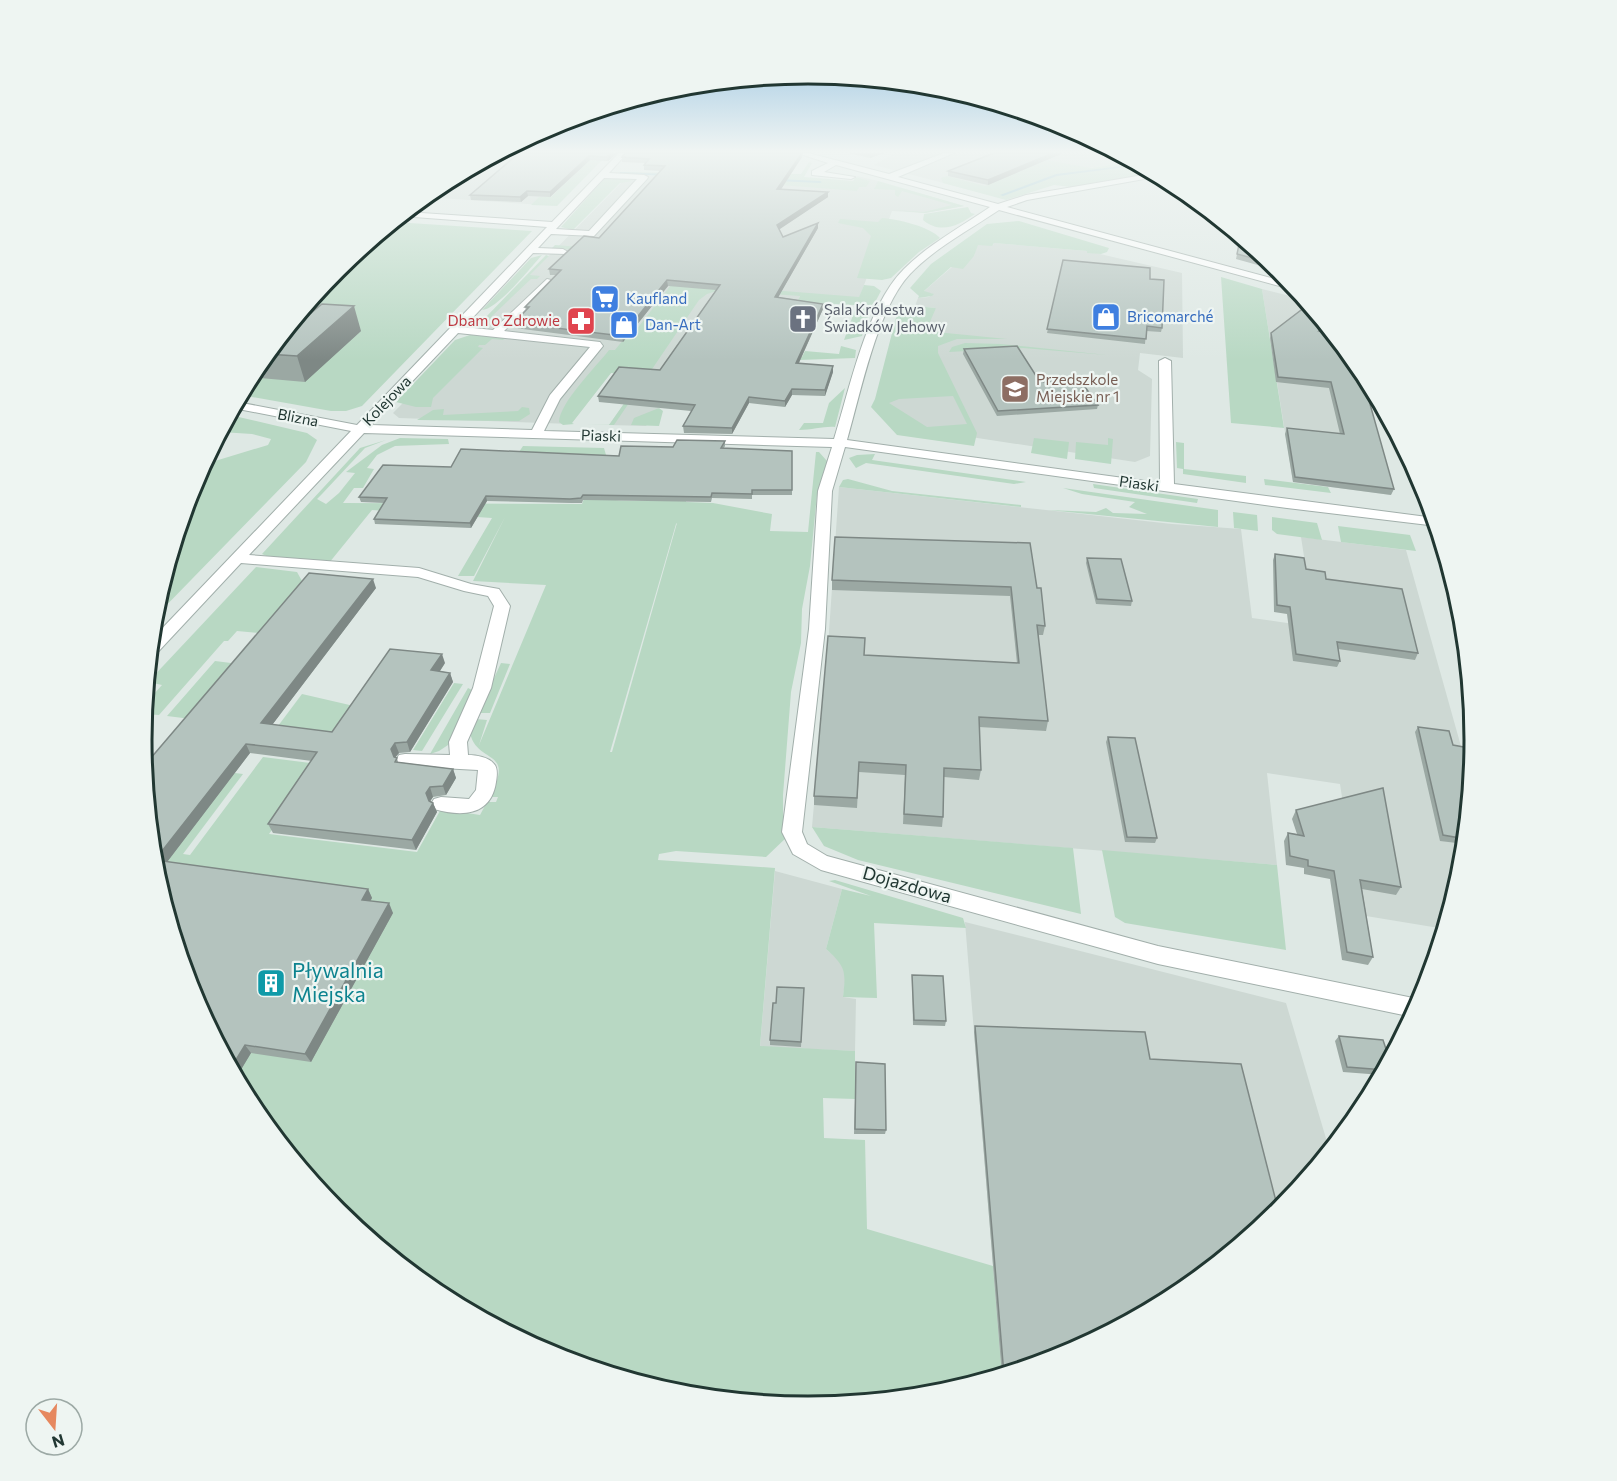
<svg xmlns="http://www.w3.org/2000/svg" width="1617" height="1481" viewBox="0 0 1617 1481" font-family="Commissioner,sans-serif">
  <rect width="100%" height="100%" fill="#dee8e4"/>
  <path fill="#cdd8d3" d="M500 153H598L543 205 424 197 438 186Z
    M895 153H1117L1133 161 1057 173 982 193 874 165Z
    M629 175 757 180 869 181 856 177 857 176 878 181 875 187 908 190 964 206 925 213 892 211 858 301 800 296 796 305 663 401 646 426 609 425 705 289 678 287 571 424 399 418 393 413Z
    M994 243 1087 251 1182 273 1183 358 1140 353 1138 370 1152 379 1150 456 1135 462 919 429 875 399 936 308 915 306 918 298 929 297 933 294 923 292 952 267 974 256 977 245H993Z
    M1262 289 1306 300 1353 358 1391 495 1293 482Z
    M839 487 1172 524 1241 529 1252 618 1315 627 1301 537 1406 550 1471 782 1463 871 1445 929 1360 915 1340 784 1267 773 1277 865 812 827 828 646Z
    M775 871 842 889 826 949 841 962 846 975 843 997 856 999 855 1051 760 1047Z
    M965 922 1286 1003 1330 1152 1280 1212 1179 1295 1063 1357 1002 1376Z"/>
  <path fill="#b8d8c3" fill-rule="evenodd" d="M592 158H604L557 206 531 205 539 197H551Z
    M1046 160 1091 168 1133 161 1154 173 1071 187 1054 185 1006 200 943 183 941 178 947 176 985 186Z
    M809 162 812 163 804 177 853 181 856 177 870 181 866 187H859L857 191 614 172 801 174Z
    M618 178 633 181 620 183 573 230 561 227 604 179Z
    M878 181 964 206 925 213 892 210 924 212 952 205 902 191 898 197 895 195V190L874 189Z
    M968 207 971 213 975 214C959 225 941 235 923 220L924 214Z
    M882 218C897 219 931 227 940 238L919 252 891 278 882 280 857 278 871 236 863 228 838 223 840 219 878 222Z
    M1019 221 1109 248 1107 252 1101 254 1087 253V251L994 243 992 246 978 245 974 256 963 269 951 267 924 291 934 294 932 296 918 298 919 296 910 288 931 264 987 224Z
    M394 222 532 231 362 406 346 411H331L241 395 249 379 327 306 307 305 337 269Z
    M555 245 701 257 723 289 707 294 699 300 614 425 585 424 609 425 644 375 611 373 572 423 574 424 563 425 559 422C560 402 596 367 609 350H615L623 340 630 338 684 268 609 253 552 248Z
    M542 255C531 267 497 310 482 310L531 258Z
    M546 255 549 256 530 275 540 276 537 279H531L491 317 502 319 494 326 480 324 479 318H485Z
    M1221 277 1262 289 1284 428 1231 423Z
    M864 285 874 286 881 291 873 306 797 302 800 296 732 291 748 288 859 297Z
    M915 306 936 308 926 331 1007 339H957L938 346V353L977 433 974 446 897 435 871 407 875 399 898 310ZM953 396 967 424 927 427 889 403 899 399Z
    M856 307 871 308 862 336 844 340Z
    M470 335 506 337 503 340 492 339 485 345H479L478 347 483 348 433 398 431 407H416L396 402 455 340Z
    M965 343 1001 344 1107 355 1023 348 949 352 952 347Z
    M841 346 856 350 855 358 799 360 798 357H802L805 351 839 354Z
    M845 388 835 427C825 426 812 430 799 430L804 423H823L829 403Z
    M522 407 529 408 530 414 519 421 417 420 433 410 444 409 443 415 518 411Z
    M659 408 663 411 659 426 631 425 634 418Z
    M230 415 307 433 317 440 306 462 154 618 192 485 215 443 222 447 215 461 268 445 271 439 252 434 221 432Z
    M400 438 448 439 449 444 395 446 377 455 367 468 374 469 363 488H354L343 503 582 504 586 493C611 502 627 501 653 501L656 495 686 497V502L713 503 772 514 770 531 808 532 816 452H819L827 461 817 494 810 566 802 609 801 643 791 692 783 795V814L788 836 766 857 676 851 659 854 658 860 775 868 760 1046 855 1051V1099L823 1098 824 1138 865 1140 867 1229 993 1266 1002 1376 938 1395 808 1407 678 1395 553 1357 438 1295 337 1212 254 1111 192 995 154 870 152 851 235 773 243 774 183 854 190 855 263 757 318 764 269 834 417 852 441 809 480 815 487 802H496L498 797H489C517 748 477 765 470 733L476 719 487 720 479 745 546 585 473 581 505 517 474 576H458L492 518 372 510 329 563 269 557 262 554 360 448 386 440 365 448 322 494 317 499 326 504 339 493 355 473 346 472 382 445ZM677 523 612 752H610L676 524Z
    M1034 438 1069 442 1067 459 1031 453Z
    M1108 438 1113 439 1111 464 1075 459 1076 442 1108 445Z
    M1176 442 1184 443V469L1246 476V483L1183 474V469L1177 468Z
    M523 446 604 448 606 455 604 460 517 455Z
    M875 454 872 460 1026 482 1014 484 866 463 856 468 849 458 857 455Z
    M848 479 892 491 1021 505V507L839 487 843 480Z
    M1264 479 1328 487 1331 493 1265 485Z
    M1093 484 1198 499 1197 503 1094 488Z
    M1063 488 1218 510V527L1048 510 1096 512 1106 508 1113 513 1147 514 1129 507 1135 502 1082 494Z
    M1233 512 1257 515 1258 531 1234 528Z
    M1272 517 1317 523 1322 540 1277 534 1272 530Z
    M1338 526 1410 535 1416 551 1341 542Z
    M256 567 297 572 302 581 259 633 237 631 228 641H224L159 715 144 714 145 704 162 685 148 682Z
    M215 661 239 664 191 719 167 716Z
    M501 663 510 664 490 713H478Z
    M454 683 463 684 422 751 413 750Z
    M468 688 472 690 448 745 439 751 430 754Z
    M302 694 354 706 333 737 275 730Z
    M812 827 1073 848 1081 914 858 860 824 846Z
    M1102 850 1277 865 1286 950 1125 923 1115 917Z
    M835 880 963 918 966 928 874 923 877 998 843 997C846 971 846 967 826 949L842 889 871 896 829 881Z"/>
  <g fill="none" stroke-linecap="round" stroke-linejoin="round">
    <path fill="#8abcca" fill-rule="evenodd" d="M1138 164 1141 165 1057 176 1003 196 1000 195 1056 174Z
      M620 172 668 174 670 175 668 176 619 174Z
      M777 179 820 181 822 182 820 183 776 181Z"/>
    <g stroke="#a2afab" stroke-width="2">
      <path id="minor" d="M619 153H627L609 173 644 175 648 177 647 179 594 236 551 234 538 248 563 249 568 252 566 254 533 253 464 327 493 330 547 279 551 280V284L504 331 600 342 603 346 560 399 544 431 834 439C850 388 866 307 904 269 929 244 961 227 990 207L836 165 824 172 855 177 851 179 812 175V171L828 163 797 153H808L889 174 944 153H954L898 177 998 204 1026 195 1155 173 1161 176 1027 200 1007 207 1293 284 1298 291 999 210C969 230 935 248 910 274 877 309 861 392 847 440L1160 483 1159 361 1165 358 1171 361 1174 484 1435 518 1437 526 1287 508 845 447 832 491 825 629 802 832 807 844 827 856 1158 946 1423 1000 1413 1017 1158 964 821 870 793 854 782 832 809 629 818 491 832 447 364 433 249 555 419 568 471 584 499 589 510 606 491 688 467 742 468 755C476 755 489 757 494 764 498 768 497 776 496 782 491 816 462 817 434 809L431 804 434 799 441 797 469 799 476 790 478 770 405 766 399 765 396 760 399 755 405 754 450 755 449 742 473 688 494 606 488 596 464 591 418 577 241 563 156 654 150 655 152 639 351 431 233 408 237 402 357 425 547 227 401 216 407 212 552 222ZM604 178 637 179 589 231 556 229ZM458 333 590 347 550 395 532 430 371 425Z
        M274 353 278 354V358L253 381 247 382 259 363Z"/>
    </g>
    <use href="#minor" fill="#fff" fill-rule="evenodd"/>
  </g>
  <path fill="#9ba8a3" d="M519 153H617L608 161 590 160 550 197 528 196 521 202 471 200 470 195Z
    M848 153H884L870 158Z
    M993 153H1063L988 185 948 176V171Z
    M622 157H802L781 189 828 192V197L779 229 783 237 818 223V228L778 297 823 304V309L799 363 833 372 825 396 792 395 785 407 749 403 732 434 684 433 683 426 691 411 599 402 598 396 660 370 716 290 668 286 623 342 515 328 514 323 526 310 525 307 556 275H550L549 269 599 238 661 171 644 170V165L646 163 622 162Z
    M1240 240 1247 241 1283 272 1236 259Z
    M1063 260 1150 279 1162 328 1161 332 1146 331 1145 344 1047 333Z
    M1309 304 1327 326 1323 331 1332 332 1364 371H1360L1394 489 1391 495 1293 482 1285 434 1287 428 1340 434 1329 388 1276 382 1270 338 1271 333Z
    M301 313 361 331 305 382 260 378 256 367Z
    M964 349 1040 382 1098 405 1097 409 997 416 963 354Z
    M725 441V446L724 448 792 451V495H752V499L712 498 711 502 583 500 582 503H571L487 501 471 528 375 524 374 519 384 503 361 502 359 497 451 467 619 456 673 447Z
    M1275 554 1326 579 1418 653 1415 660 1338 649 1340 661 1337 667 1293 661 1287 614 1274 612 1273 560Z
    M1087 558 1132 601 1131 606 1096 604 1086 563Z
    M309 573 376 588 272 725 332 732 445 663 440 671 450 673 453 682 410 752 399 753 395 757 397 758 398 762 453 769 456 778 446 795 433 797 430 801 433 803 437 812 416 850 273 833 268 824 312 761 250 753 167 862 368 889 372 898 370 901 393 913 311 1062 251 1053 236 1078 154 870Z
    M832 580 1037 588 1045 626 1043 635H1038L1048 721 1046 731 979 727 981 770 979 780 944 777 943 817 942 827 903 824 905 775 859 772 857 808 814 805V796L864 655 1017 663 1010 596 832 590Z
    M1418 727 1453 745 1475 749 1465 844 1440 841 1415 732Z
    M1108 737 1157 838 1155 843 1125 842 1106 742Z
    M1296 810 1401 887 1396 895 1362 889 1373 957 1368 965 1342 960 1330 879 1304 874V868L1286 865 1284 841 1288 833 1297 834 1292 819Z
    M912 975 946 1021 945 1026 913 1025Z
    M804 988 801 1047 770 1045V1040L776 1003Z
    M975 1026 1150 1059 1063 1357 1002 1376 974 1032Z
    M1339 1036 1390 1061 1382 1075 1343 1072 1335 1041Z
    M856 1062 886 1130 885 1134H854Z"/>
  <path fill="#7e8885" d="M612 153H617L608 161 607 157Z
    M802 153V157L778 194 777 189Z
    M871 153H884L870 158Z
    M1053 153H1063L988 185V180Z
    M589 156 590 160 550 197V192Z
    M527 191 528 196 521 202 520 197Z
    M828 192V197L777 231V225Z
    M818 223V228L775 303V297Z
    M667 280 668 286 623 342 622 336Z
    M823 304V309L796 369V363Z
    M354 306 361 331 305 382 297 356Z
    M1326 325 1327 326 1318 336 1319 331Z
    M833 366V372L825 396V390Z
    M792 389V395L785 407V401Z
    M749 397V403L732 434V428Z
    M486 496 487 501 471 528 470 523Z
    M373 579 376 588 266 733 261 723Z
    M442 654 445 663 434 680 431 670Z
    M450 673 453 682 410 752 407 742Z
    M395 743 399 753 394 759 391 749Z
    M246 744 250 753 161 870 155 860Z
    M453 769 456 778 446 795 443 786Z
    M430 787 433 797 429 803 426 793Z
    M433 803 437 812 416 850 412 840Z
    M368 889 372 898 366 909 362 900Z
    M389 903 393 913 311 1062 305 1054Z
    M245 1045 251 1053 236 1078 231 1068Z"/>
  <path fill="#b4c3be" stroke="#7e8885" stroke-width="1.5" d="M519 153H612L607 157 589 156 550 192 527 191 520 197 470 195Z
    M625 153H802L777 189 828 192 777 225 783 237 818 223 775 297 823 304 796 363 833 366 825 390 792 389 785 401 749 397 732 428 683 426 695 405 598 396 619 367 660 370 720 285 667 280 622 336 514 323 529 307H525L561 270 549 269 584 236 599 238 665 166 644 165 649 159 622 157Z
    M994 153H1053L988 180 948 171Z
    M1240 240 1247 241 1275 264 1237 254Z
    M1063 260 1150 268V279L1164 280 1162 328 1147 326 1146 339 1047 329Z
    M322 304 354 306 297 356 267 354 301 313H311Z
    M1309 304 1326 325 1319 331 1332 332 1359 365 1394 489 1295 477 1287 428 1344 434 1331 382 1278 377 1271 333Z
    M1017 346 1040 382 1080 380 1098 405 998 411 964 349Z
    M677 440 725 441 721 448 792 451V490H752V494L712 493 711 497 583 495 581 498 570 499 486 496 470 523 374 519 387 498 359 497 383 465 451 467 461 449 619 456 621 446 673 447Z
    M835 537 1030 543 1037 588H1041L1045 626 1037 625 1048 721 979 717 981 770 944 768 943 817 904 814 906 765 859 762 857 798 814 796 828 636 865 638 864 655 1019 663 1011 587 832 580Z
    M1275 554 1304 558 1306 569 1325 572 1326 579 1402 589 1418 653 1337 642 1340 661 1296 654 1290 607 1277 605Z
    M1087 558 1121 559 1132 601 1097 599Z
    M309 573 373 579 261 723 332 732 390 649 442 654 431 670 450 673 407 742 395 743 391 749 394 757 397 758 395 762 453 769 443 786 430 787 426 793 429 801 433 803 412 840 268 824 317 752 246 744 155 860 368 889 362 900 389 903 305 1054 245 1045 231 1068 192 995 154 870 144 766Z
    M1418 727 1449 731 1453 745 1475 749 1466 839 1443 835Z
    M1108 737 1135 738 1157 838 1127 837Z
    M1383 788 1401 887 1360 880 1373 957 1347 952 1334 871 1308 866V860L1290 856 1288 833 1304 836 1296 810Z
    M912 975 943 976 946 1021 914 1020Z
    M777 987 804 988 801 1042 770 1040 773 1003H776Z
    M975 1026 1145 1032 1150 1059 1241 1064 1279 1213 1179 1295 1063 1357 1004 1375Z
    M1339 1036 1383 1040 1390 1061 1385 1070 1347 1067Z
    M856 1062 885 1064 886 1130 855 1129Z"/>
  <linearGradient id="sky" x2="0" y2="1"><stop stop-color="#82b7dc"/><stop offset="0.42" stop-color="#f0f5f3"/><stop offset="1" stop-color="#f0f5f3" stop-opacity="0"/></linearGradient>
  <rect width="1617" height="360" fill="url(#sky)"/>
  <defs>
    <g id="supermarket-square" transform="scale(1.5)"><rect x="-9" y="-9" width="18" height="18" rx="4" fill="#3f7fe0" stroke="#eef5f2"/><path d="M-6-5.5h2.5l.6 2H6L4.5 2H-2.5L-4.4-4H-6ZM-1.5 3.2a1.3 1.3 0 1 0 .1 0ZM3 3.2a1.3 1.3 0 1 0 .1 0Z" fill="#fff"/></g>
    <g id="shop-square" transform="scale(1.5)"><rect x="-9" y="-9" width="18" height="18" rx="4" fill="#3f7fe0" stroke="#eef5f2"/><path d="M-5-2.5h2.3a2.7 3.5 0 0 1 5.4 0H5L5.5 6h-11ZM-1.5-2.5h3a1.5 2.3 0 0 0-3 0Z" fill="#fff"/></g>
    <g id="church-square" transform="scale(1.5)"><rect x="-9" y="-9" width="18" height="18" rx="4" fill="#6b7280" stroke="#eef5f2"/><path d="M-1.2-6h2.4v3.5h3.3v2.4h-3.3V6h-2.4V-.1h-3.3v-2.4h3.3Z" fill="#fff"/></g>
    <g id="pharmacy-square" transform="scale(1.5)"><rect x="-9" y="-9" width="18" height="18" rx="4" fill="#e0444e" stroke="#eef5f2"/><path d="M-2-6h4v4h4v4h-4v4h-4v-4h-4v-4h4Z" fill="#fff"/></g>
    <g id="school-square" transform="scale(1.5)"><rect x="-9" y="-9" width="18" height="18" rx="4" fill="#8d6e63" stroke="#eef5f2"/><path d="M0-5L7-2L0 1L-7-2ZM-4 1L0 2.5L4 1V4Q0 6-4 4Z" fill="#fff"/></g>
    <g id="building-square" transform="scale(1.5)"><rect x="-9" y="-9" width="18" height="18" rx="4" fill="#0f9aa8" stroke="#eef5f2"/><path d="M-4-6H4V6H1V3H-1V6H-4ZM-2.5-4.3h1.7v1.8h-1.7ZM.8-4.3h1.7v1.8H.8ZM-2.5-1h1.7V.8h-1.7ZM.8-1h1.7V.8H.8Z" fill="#fff"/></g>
  </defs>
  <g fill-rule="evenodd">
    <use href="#supermarket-square" x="605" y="299"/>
    <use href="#shop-square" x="1106" y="317"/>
    <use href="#church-square" x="803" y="319"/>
    <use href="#pharmacy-square" x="581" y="321"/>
    <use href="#shop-square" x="624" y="325"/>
    <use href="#school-square" x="1015" y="389"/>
    <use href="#building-square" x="271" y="983"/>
  </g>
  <g text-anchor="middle" stroke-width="4.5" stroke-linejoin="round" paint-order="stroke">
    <g font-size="15" fill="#366cbe" stroke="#eef5f2" text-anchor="start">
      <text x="626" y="304">Kaufland</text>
      <text x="1127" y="322">Bricomarché</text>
      <text x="645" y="330">Dan-Art</text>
    </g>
    <g font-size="15" fill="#5b616d" stroke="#eef5f2" text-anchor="start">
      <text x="824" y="315">Sala Królestwa<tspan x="824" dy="17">Świadków Jehowy</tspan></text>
    </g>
    <g font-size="15" fill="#be3a42" stroke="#eef5f2" text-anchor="end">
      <text x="560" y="326">Dbam o Zdrowie</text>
    </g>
    <g font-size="15" fill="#785e54" stroke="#eef5f2" text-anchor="start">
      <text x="1036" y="385">Przedszkole<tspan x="1036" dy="17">Miejskie nr 1</tspan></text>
    </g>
    <g font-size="15" fill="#213732" stroke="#eef5f2">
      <text transform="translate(387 401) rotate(-46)" y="5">Kolejowa</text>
      <text transform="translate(298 418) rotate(11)" y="5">Blizna</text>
      <text transform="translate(601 436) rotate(2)" y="5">Piaski</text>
      <text transform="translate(1139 484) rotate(8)" y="5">Piaski</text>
    </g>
    <g font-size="18" fill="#213732" stroke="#eef5f2">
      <text transform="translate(907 885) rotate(16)" y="6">Dojazdowa</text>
    </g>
    <g font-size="21" fill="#0d838f" stroke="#eef5f2" text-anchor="start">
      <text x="292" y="978">Pływalnia<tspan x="292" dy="24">Miejska</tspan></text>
    </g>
  </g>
  <path d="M0 0H1617V1481H0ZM152 740a656 656 0 1 1 1312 0a656 656 0 1 1-1312 0Z" fill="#eef5f2" fill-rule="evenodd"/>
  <path fill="none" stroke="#213732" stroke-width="3" d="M152 740a656 656 0 1 1 1312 0a656 656 0 1 1-1312 0Z"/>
  <g transform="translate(54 1427) rotate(163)"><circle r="28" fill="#eef5f2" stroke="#9ca9a5" stroke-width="1.5"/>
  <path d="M0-4.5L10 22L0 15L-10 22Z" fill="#e6885f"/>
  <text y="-9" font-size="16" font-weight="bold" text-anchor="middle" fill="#213732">N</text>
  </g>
</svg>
